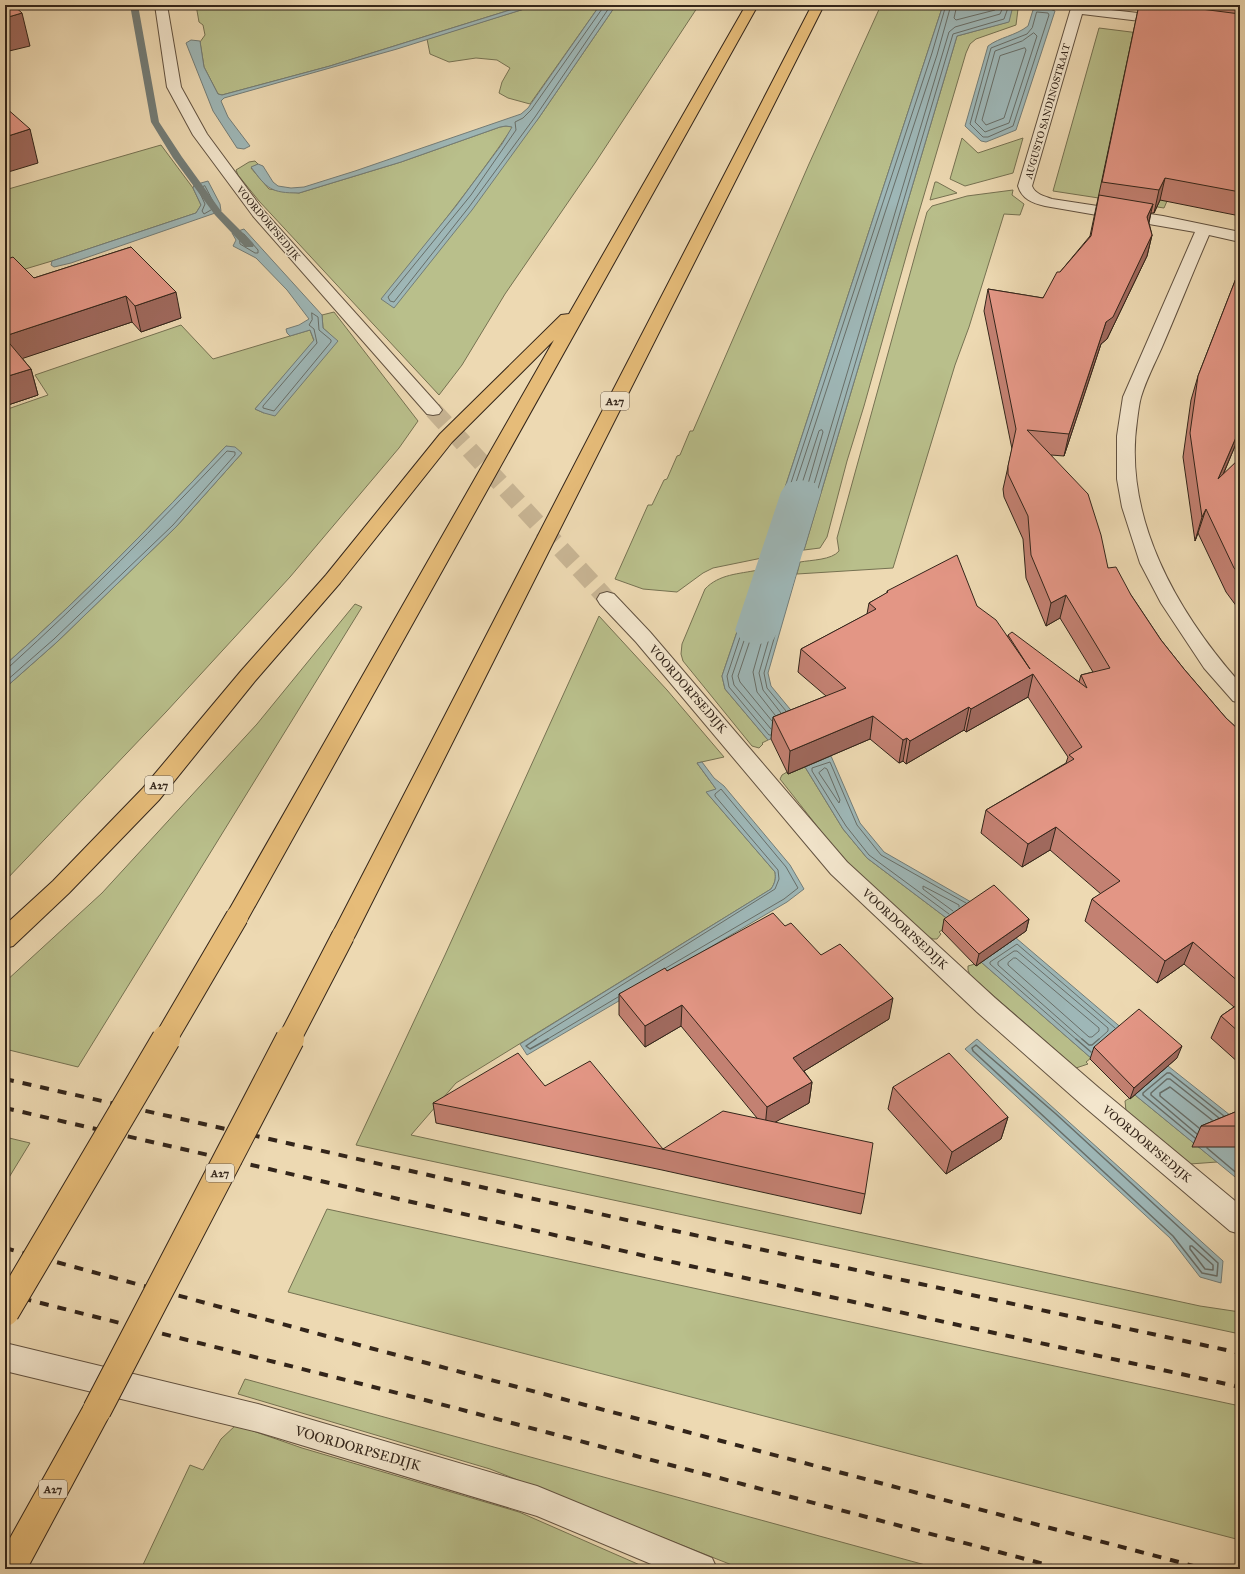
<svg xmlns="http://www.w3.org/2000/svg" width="1245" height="1574" viewBox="0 0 1245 1574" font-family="'IM FELL Great Primer',serif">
  <rect width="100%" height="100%" fill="#edd9b2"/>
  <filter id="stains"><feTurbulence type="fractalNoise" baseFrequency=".005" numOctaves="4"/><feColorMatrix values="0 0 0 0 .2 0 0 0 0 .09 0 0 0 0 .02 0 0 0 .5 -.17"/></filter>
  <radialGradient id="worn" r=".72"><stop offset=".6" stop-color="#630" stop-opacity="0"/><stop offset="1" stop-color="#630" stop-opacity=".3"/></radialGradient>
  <path fill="#b9bf8b" stroke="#767252" d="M196 5H526L330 66 222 95 218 94 204 67 200 42 205 35 203 25 199 22Z
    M537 5H600L530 104 508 98 499 93 502 82 510 68 497 60 476 58 449 62 430 54 427 39Z
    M616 5H699L595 163 505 294 462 365 439 395 259 201 238 175 236 170 249 162 255 161 258 164 251 168 269 189 299 193 401 162 500 127 506 126 513 127C472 187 427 243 382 299L538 119Z
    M881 5H943L762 558 713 568 703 573 677 592 643 589 615 579 648 505H652L664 480 667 479 677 456 680 455 690 431H693L809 164Z
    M1002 5H1021L1018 9 1016 25 976 39 970 44 966 53 911 239 864 406 847 461 827 537 820 548 804 550 957 36 1008 22 1012 6Z
    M1099 28 1211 42 1181 169 1164 208 1053 191Z
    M962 138 978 153 1023 138 1013 173 965 186 950 179Z
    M161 145 193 188 201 205 196 213 52 261 5 275V190Z
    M935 182H937L957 193 930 200Z
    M1013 190 1012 195 1024 204 1020 215 1004 214 969 327 955 365 893 568 797 574 800 562C811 560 832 560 839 551L837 538 927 212 932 206 967 196Z
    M334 312 418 421 399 448 290 577 166 712 5 881V688L57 642 176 527 242 453 226 446C155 522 83 596 5 665V410L48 395 35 375 181 325 213 359 310 330 314 341 255 409 264 413 337 341 323 328 322 315Z
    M758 570 722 676 725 689 768 740 762 743 763 744 759 748 752 746 683 661 681 654 682 644 705 589C719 574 739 574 758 570Z
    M355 604 362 607 78 1067 5 1049V982L102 893 257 724Z
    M599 616 667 690 724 757 697 763 716 789 707 793 775 872C776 879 775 883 771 889L456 1083 411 1135 1200 1306 1240 1312V1334L356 1145 445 955Z
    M805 767 843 829 867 858 953 923 939 932 941 934 937 939H933L926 936 851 866 828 840 780 779 782 775 787 772 788 774Z
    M981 962 1091 1058 1086 1062 1088 1064 1076 1068 970 975 968 970V966L975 964 977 966Z
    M1135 1095 1217 1162 1190 1164 1126 1111 1125 1101Z
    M5 1137 30 1143 5 1184Z
    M327 1209 1240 1406V1540L288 1292Z
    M245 1379 940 1569H742L490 1469 238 1394Z
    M236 1425 302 1448 519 1512 649 1569H141L190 1465 203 1470 221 1439Z"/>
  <path fill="#9eb7b7" stroke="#737d78" d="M526 5H537L397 49 224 98 221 101 228 117 250 146 244 149 237 148 213 111 186 43 191 40 200 41 204 67 218 94 222 95 330 66Z
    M600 5H616L538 119 472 210 394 308 381 299 456 206 502 144 512 127 506 126 500 127 401 162 299 193C271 193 267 189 251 167L258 164 263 166 273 182 278 186 291 188 304 187 355 171 521 114 528 108Z
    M943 5 1013 6 1009 22 957 36 804 550 762 558Z
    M1037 8 1050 9 1055 11 1016 130 986 142 981 141 965 126 988 46C1000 37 1015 36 1028 26L1033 10Z
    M208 181 220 204 221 211 71 263 54 267 51 265 52 261 196 213 201 205 193 188 194 185Z
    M244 229 322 315 323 328 338 341 275 416 264 413 255 409 314 340 310 330 290 336 287 333 286 329 299 325 309 319 287 290 256 258 233 246 236 240 232 233Z
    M226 446 235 447 242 453 176 527 57 642 5 688V665C83 596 155 522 226 446Z
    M800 562 768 673 771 686 804 726 768 740 725 689 722 676 758 570Z
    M831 756 860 823 884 852 978 906 953 923 867 858 843 829 805 767Z
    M702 762 714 778 724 786 790 865 804 889 787 902 527 1055 520 1044 771 889C775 883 776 879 775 872L706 792 716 789 697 763Z
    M1016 938 1124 1030 1091 1058 981 962Z
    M977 1039 1223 1261 1221 1283 1200 1277 1170 1238 965 1049Z
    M1168 1066 1240 1123V1181L1135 1095Z"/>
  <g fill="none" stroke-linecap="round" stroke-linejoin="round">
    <path stroke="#686e68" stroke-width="1" d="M603 5 602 9 531 110 523 118 515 122 516 130 471 195 388 297 390 301 394 302 469 207 535 117 611 5
      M946 5 932 53 769 550 770 552 801 546 953 34 1004 19 1009 5
      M951 5 937 55 776 543 778 546 797 541 949 32 955 27 1000 14 1004 5
      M957 5 954 18 956 20 995 10 997 5
      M1037 12 1048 13 1049 15 1013 126 988 137H983L970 124 991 48 1027 34 1032 28Z
      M1034 33 1037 36 1009 123 985 132 975 122 995 51 1022 41Z
      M1025 48 1026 50 1004 118 986 125 982 120 1000 56Z
      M205 186 216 207 204 214 202 211 205 204 198 189Z
      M241 234H244L258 250V253H255L240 244 239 236Z
      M312 313 318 317 319 330 331 340V342L274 411 263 408V406L317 343 314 329 309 325 312 320Z
      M822 430 823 432 793 536 786 538 785 536 819 431Z
      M5 668 9 667C85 598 157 525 227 451L235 452V455L173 525 54 639 5 682
      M772 721 740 682 738 676 769 584 777 582 778 584 753 672 757 692 775 715
      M771 729 734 685 732 676 765 579 785 574 787 577 759 673 763 690 781 713
      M771 735H769L729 687 727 676 761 574 792 568 794 570 764 673 767 688 786 711
      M825 768 827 769 840 800 839 803 819 773Z
      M953 911 923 889V886L959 905V907
      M949 914 869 855 846 826 812 771V768L830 762 857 825 881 855 966 903
      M1014 958H1016L1099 1028V1031L1092 1037H1089L1008 965V963Z
      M534 1040 775 889 779 879 778 870 715 796V794L721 789 786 867 798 888 784 899 666 968
      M546 1040 618 997
      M1077 1040 990 964V962L1017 944 1115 1028
      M1083 1040 998 965V962L1014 951H1017L1108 1028V1031L1098 1040"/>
    <path stroke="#686e68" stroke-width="1.5" d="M536 1039 526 1046 530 1049 548 1039
      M1076 1039 1091 1052
      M1082 1039 1089 1045H1092L1099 1039
      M976 1045 1056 1114 1218 1263 1217 1276 1202 1273 1173 1236 973 1051 972 1048Z
      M1199 1128 1160 1096V1093L1170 1087 1212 1120
      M1197 1134 1151 1095V1093L1167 1079H1170L1219 1118
      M1195 1138 1143 1095V1093L1167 1073H1170L1224 1116
      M1207 1148 1240 1176
      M1190 1246H1192L1213 1265V1270L1205 1269 1190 1249Z"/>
    <path fill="#737d78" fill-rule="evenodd" d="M130 5H138L159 122 182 157 221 211 253 243 254 245 253 247H245L215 215 173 158 151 122Z"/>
    <path fill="#9eb7b7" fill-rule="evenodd" d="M801 480 815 483 821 492 779 630 773 640 757 645 741 640 735 630 781 492 787 483Z"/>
    <path stroke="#c8b594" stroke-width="18" stroke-dasharray="18 9" stroke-linecap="butt" d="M433 410 607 599"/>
    <g stroke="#625240" stroke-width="2">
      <path id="minor" d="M155 5H167L181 87 207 134 263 210 439 406 442 410 439 414 433 415 427 414 253 216 193 135 167 87Z
        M1072 5H1084V7L1165 16 1170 17 1171 20 1170 23 1165 24 1082 14 1032 186C1035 194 1044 196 1052 199L1163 216 1240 232V242L1209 235C1193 272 1178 310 1162 347 1155 363 1146 380 1141 397 1139 404 1138 413 1137 421 1123 518 1177 612 1240 683V703L1233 701 1204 668 1161 603 1140 563 1122 507 1117 479V436L1123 397 1195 232 1045 206C1032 203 1022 199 1018 186Z
        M607 592 614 594 650 632 847 862 995 998 1099 1088 1240 1205V1234L1230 1231 1081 1104 977 1012 831 874 636 642 600 604 597 599 600 594Z
        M5 1343 258 1404 537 1486 712 1558 717 1569H663L537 1516 258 1432 5 1371Z"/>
    </g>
    <g stroke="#33251a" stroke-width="2">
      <path id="highway" d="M746 5H758L245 924 237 926 229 924 225 917 554 340 452 442 340 583 255 681 159 800 69 893 13 946 5 948V925L53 881 143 788 241 671 326 575 440 434 561 315 569 314Z
        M812 5H824L355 936 351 943 343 945 335 943 331 936Z
        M97 1396 107 1400 112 1410 107 1420 27 1569H5V1547L87 1400Z"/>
    </g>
    <use href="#minor" fill="#f3e6cd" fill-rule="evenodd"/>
    <use href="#highway" fill="#e6bc79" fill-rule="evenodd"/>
    <path stroke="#33251a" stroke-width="4" stroke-dasharray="9 9" stroke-linecap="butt" d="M5 1079 662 1228 1240 1353
      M5 1108 654 1258 1240 1387
      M5 1248 370 1348 1205 1569
      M5 1294 425 1400 1063 1569"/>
    <g stroke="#33251a" stroke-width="24" stroke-linecap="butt">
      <path id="highway-bridge-far1" d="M165 1040 237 917
        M289 1040 343 936"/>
    </g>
    <g stroke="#33251a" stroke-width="30" stroke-linecap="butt">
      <path id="highway-bridge" d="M5 1312 166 1039
        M97 1410 290 1039"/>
    </g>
    <use href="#highway-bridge-far1" stroke="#e6bc79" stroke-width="22"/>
    <use href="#highway-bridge" stroke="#e6bc79" stroke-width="28"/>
  </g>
  <path fill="#c38172" stroke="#33251a" d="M1139 5H1240V216L1160 200 1154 213H1151L1149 223 1152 235 1147 256 1107 339 1101 344 1064 456 1051 455 1108 568 1131 595 1161 640 1184 669 1226 718 1240 731V1064L1211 1038 1221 1016 1234 1007 1184 964 1157 983 1085 921 1092 899 1101 894 1050 850 1022 867 981 833 986 810 1066 763 1068 757 1028 697 966 732 964 730 906 764 903 761 899 763 870 739 788 774 771 739 773 717 826 696 798 672 801 649 867 614 869 603 887 593V591L977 606 1008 637V635L1079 682 1081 675 1093 672 1060 618 1046 626 1026 578 1023 539 1004 497 1003 489 1012 449 984 311 988 289 1043 298 1060 272 1090 236Z
    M131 247 181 318 141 332 132 322 22 358 31 369 38 395 5 406V260L34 278Z
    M1240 268V434L1223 475 1240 458V611L1226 592 1198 533 1195 541 1183 457 1191 400 1198 376Z
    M944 919H1029L1026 931 976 966 942 931Z
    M785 926 821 955 889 1019 804 1071 812 1082 809 1103 775 1122 865 1194 861 1214 662 1170 436 1123 433 1103 545 1086 663 1149 757 1118 681 1026 645 1047 619 1015V994L667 971Z
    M1094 1047 1177 1058 1130 1099 1090 1059Z
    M893 1087 1008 1117 1001 1139 946 1174 888 1109Z
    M1240 1110V1147H1192L1201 1126Z"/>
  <path fill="#9f695d" stroke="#33251a" d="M22 13 30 46 5 52V18Z
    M30 129 38 163 5 173V137Z
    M1165 178 1160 200 1154 213 1159 190Z
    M1153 204 1148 225 1147 217Z
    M1152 235 1147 256 1107 339 1101 344 1064 456 1069 434 1106 322Z
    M176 292 181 318 141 332 135 306Z
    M126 296 132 322 12 362 5 340V336Z
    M31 369 38 395 5 406V377Z
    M1240 428V434L1211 503 1218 479Z
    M1206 509 1198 533 1195 541 1202 517Z
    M1066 595 1060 618 1046 626 1051 603Z
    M1033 674 1028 697 966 732 971 709Z
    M969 707 964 730 906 764 910 741Z
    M873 716 870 739 788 774 790 751Z
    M907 738 903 761 899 763 903 740Z
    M1056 827 1050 850 1022 867 1028 844Z
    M1029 919 1026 931 976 966 979 954Z
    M1193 942 1184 964 1157 983 1165 961Z
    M893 998 889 1019 791 1079 793 1058Z
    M682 1005 681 1026 645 1047V1026Z
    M1182 1046 1177 1058 1130 1099 1134 1088Z
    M812 1082 809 1103 765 1128 767 1107Z
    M1008 1117 1001 1139 946 1174 952 1152Z"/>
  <path fill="#e39685" stroke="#33251a" d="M5 5H13L22 13 5 18Z
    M1139 5H1170L1240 14V192L1165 178 1159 190 1102 182Z
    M5 107 30 129 5 137Z
    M1099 195 1153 204 1147 217 1152 235 1113 317 1106 322 1069 434 1027 430 1088 494 1101 535 1108 568 1116 567 1131 595 1161 640 1184 669 1226 718 1240 731V983L1193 942 1165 961 1092 899 1120 881 1056 827 1028 844 986 810 1074 759 1069 755 1082 747 1033 674 971 709 969 707 910 741 907 738 903 740 873 716 790 751 773 717 846 688 801 649 876 609 869 603 888 592 887 591 957 555 977 606 996 620 1030 669 1008 635 1012 632 1087 688 1081 675 1110 668 1066 595 1051 603 1031 555 1028 516 1008 474V466L1016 429 988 289 1043 298 1057 272H1060L1091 236Z
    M131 247 176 292 135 306 126 296 5 336V260L13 257 34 278Z
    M1240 268V428L1218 479 1240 458V575L1234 568 1206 509 1202 517 1190 433 1198 376Z
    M5 338 31 369 5 377Z
    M994 885 1029 919 979 954 944 919Z
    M773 913 785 926 791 923 821 955 840 944 893 998 793 1058 812 1082 767 1107 682 1005 645 1026 619 994 665 968 667 971Z
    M1240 1003V1033L1221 1016Z
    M1139 1009 1182 1046 1134 1088 1094 1047Z
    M518 1053 545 1086 590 1061 663 1149 723 1111 873 1143 865 1194 662 1149 433 1103Z
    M949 1053 1008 1117 952 1152 893 1087Z
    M1240 1110V1126H1201Z"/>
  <g text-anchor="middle" stroke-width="3" stroke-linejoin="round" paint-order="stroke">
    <g font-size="10" fill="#33251a" stroke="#f3e6cd">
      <text transform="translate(1047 111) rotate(-74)" y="4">AUGUSTO SANDINOSTRAAT</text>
      <text transform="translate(269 223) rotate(50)" y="4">VOORDORPSEDIJK</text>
    </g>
    <g fill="#f3e6cd" stroke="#6d5f50" stroke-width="1">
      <rect x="601" y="392" width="28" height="18" rx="3"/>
      <rect x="145" y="776" width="28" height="18" rx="3"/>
      <rect x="206" y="1164" width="28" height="18" rx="3"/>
      <rect x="39" y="1480" width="28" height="18" rx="3"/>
    </g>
    <g font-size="11" font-weight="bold" fill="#33251a">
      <text x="615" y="405">A27</text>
      <text x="159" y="789">A27</text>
      <text x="220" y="1177">A27</text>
      <text x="53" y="1493">A27</text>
    </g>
    <g font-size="12" fill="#33251a" stroke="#f3e6cd">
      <text transform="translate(688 689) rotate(49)" y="4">VOORDORPSEDIJK</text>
      <text transform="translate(905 929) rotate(43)" y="4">VOORDORPSEDIJK</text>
      <text transform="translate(1147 1144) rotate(40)" y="4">VOORDORPSEDIJK</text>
    </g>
    <g font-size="14" fill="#33251a" stroke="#f3e6cd">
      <text transform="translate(358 1448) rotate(16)" y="5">VOORDORPSEDIJK</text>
    </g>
  </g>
  <rect width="1245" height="1574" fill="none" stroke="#edd9b2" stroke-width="20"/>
  <rect x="6" y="6" width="1233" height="1562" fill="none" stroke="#33251a" stroke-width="2"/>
  <rect x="10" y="10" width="1225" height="1554" fill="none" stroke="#33251a"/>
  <rect width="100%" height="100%" filter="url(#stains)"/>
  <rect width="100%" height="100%" fill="url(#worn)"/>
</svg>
